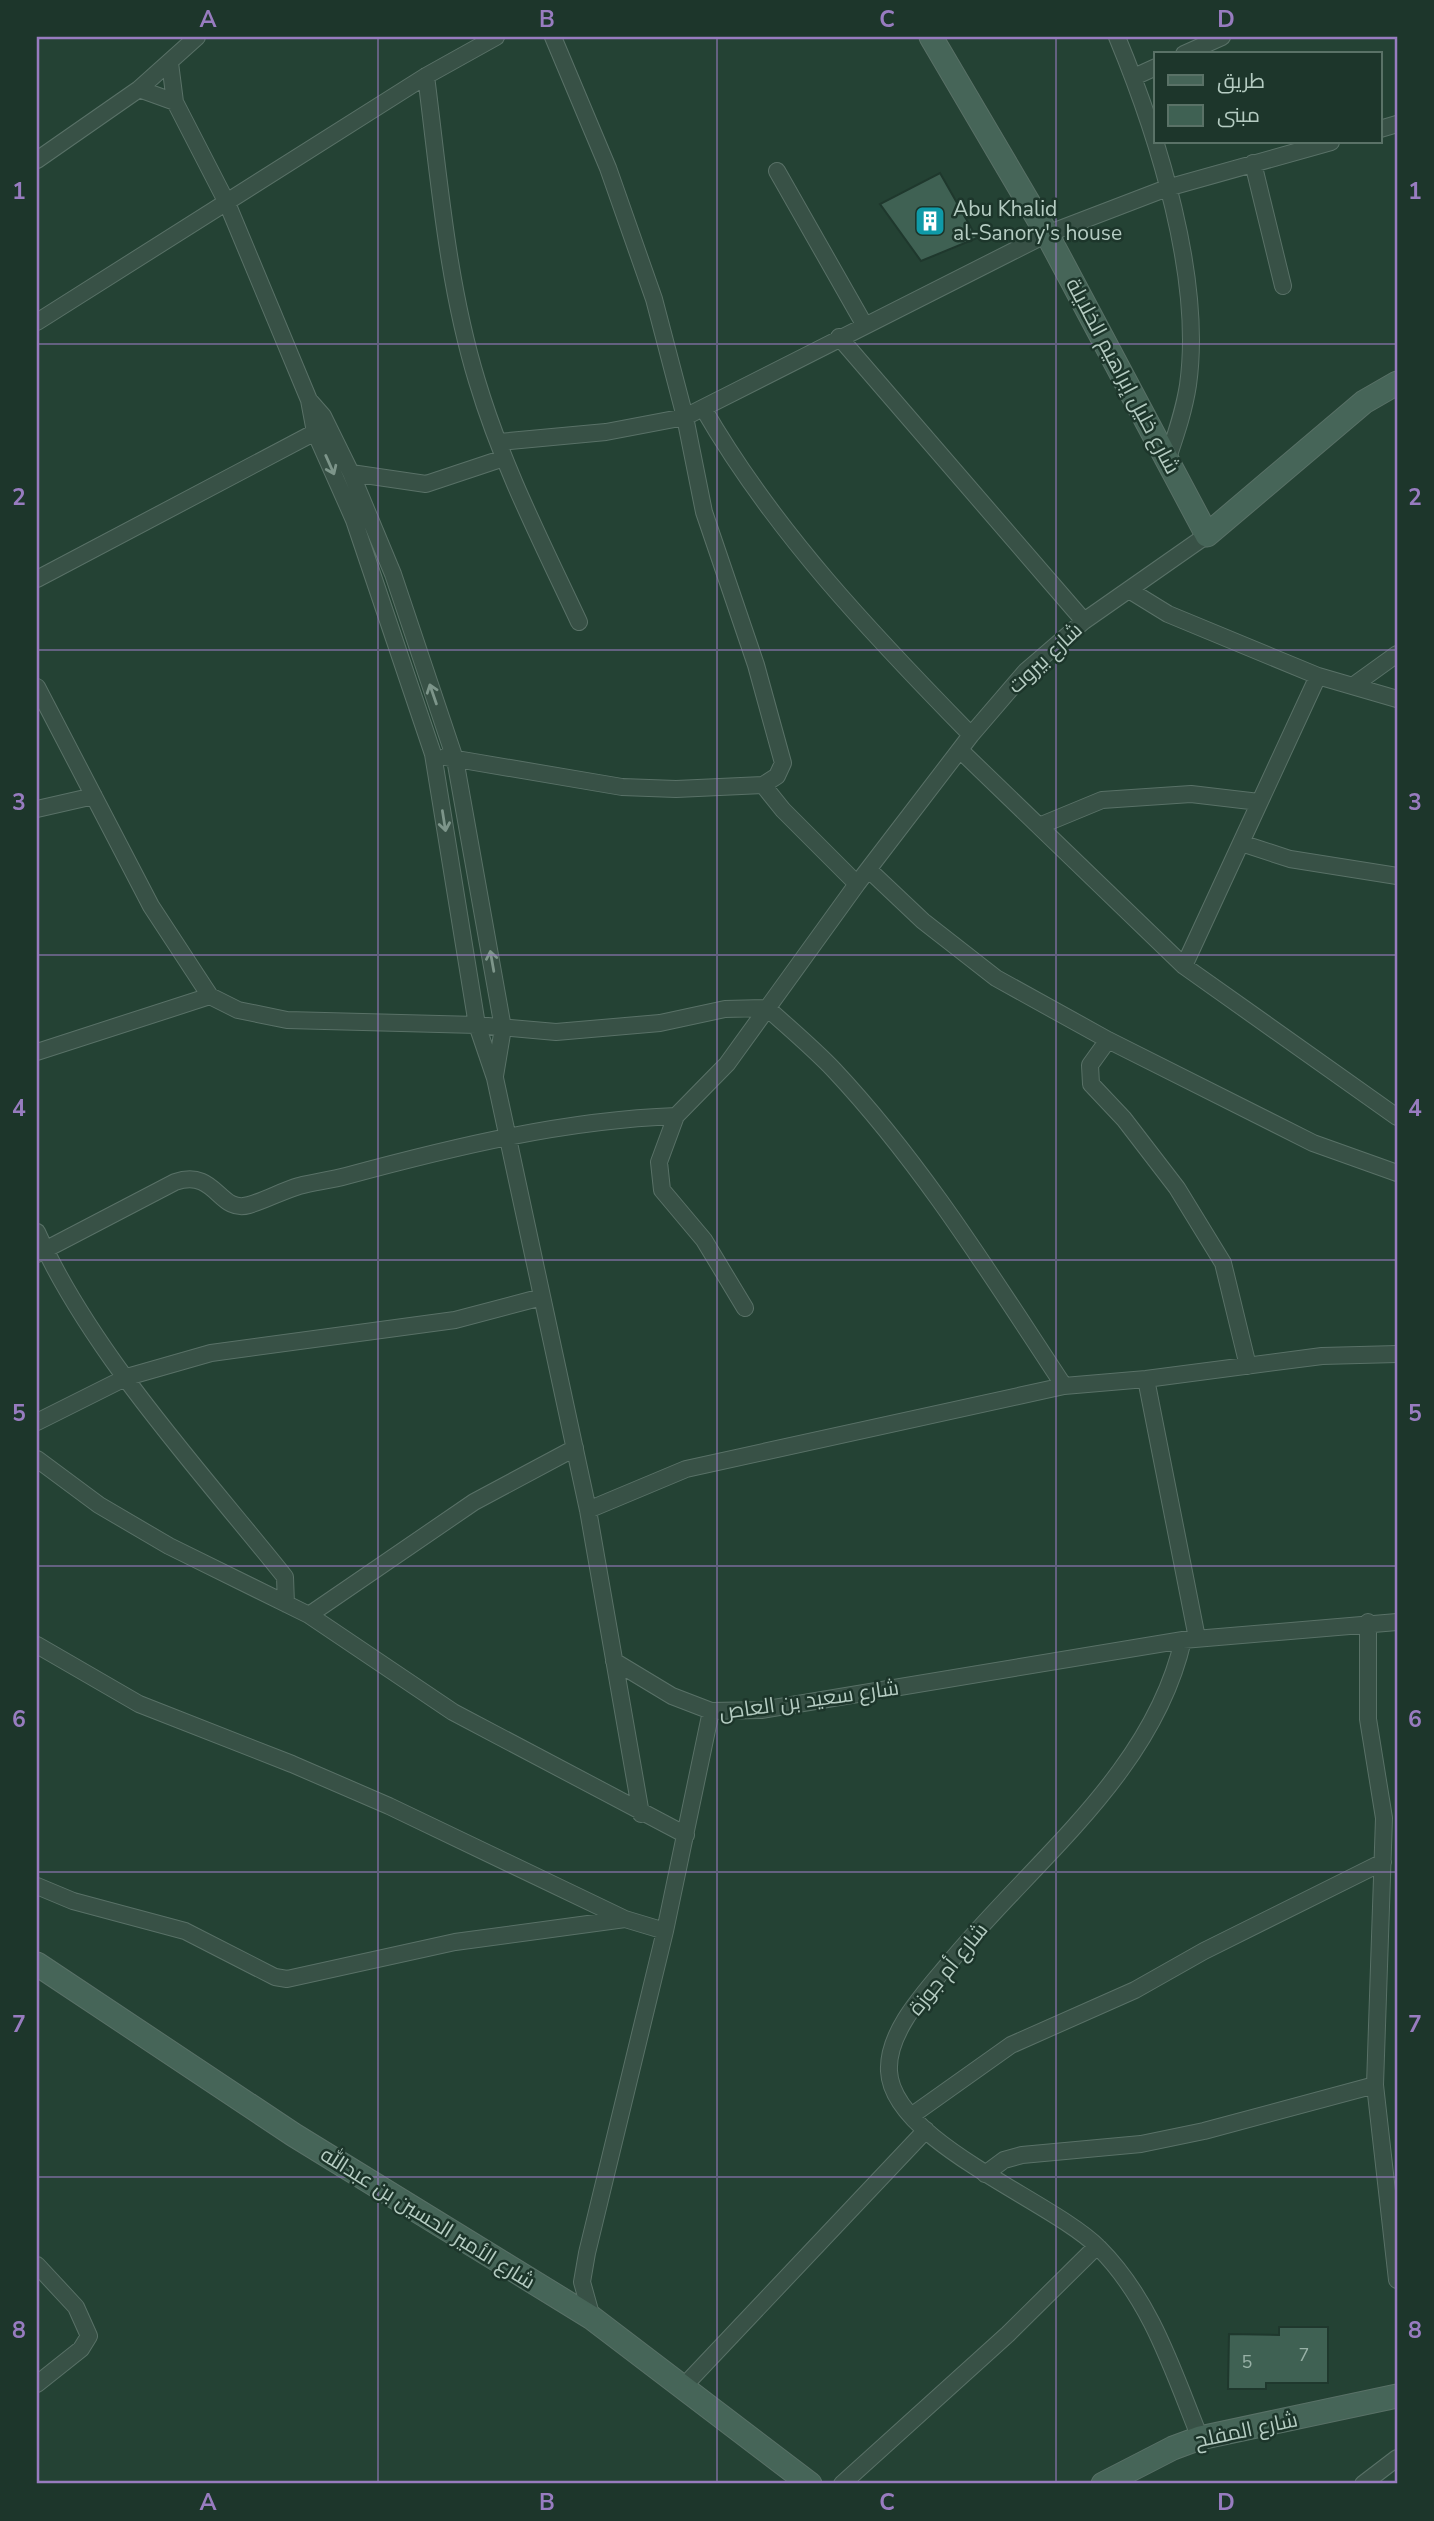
<svg xmlns="http://www.w3.org/2000/svg" width="1434" height="2521" viewBox="0 0 1434 2521" font-family="'Nunito Sans',Cairo,sans-serif">
  <rect width="100%" height="100%" fill="#244234"/>
  <path fill="#3f6153" stroke="#1f382d" stroke-width="2" d="M940 173 977 238 921 261 880 204Z
    M1279 2327H1328V2383H1266V2389H1228L1229 2334 1279 2335Z"/>
  <g fill="none" stroke-linecap="round" stroke-linejoin="round">
    <g stroke="#597167" stroke-width="18">
      <path id="street" d="M553 37 608 168 654 299 685 417 704 512 756 665 783 763 777 776 763 785
        M1117 37C1158 136 1203 278 1188 385 1184 411 1176 434 1168 458
        M1184 54 1222 37
        M170 63 175 102 227 203 309 400 315 432 354 520 433 754 477 1025 495 1078 588 1510 641 1814
        M426 76C439 177 447 283 477 381 502 465 542 543 579 622
        M1134 77 1156 67
        M139 89 175 102
        M1380 129 1397 124
        M37 160 139 89 197 37
        M1253 163 1283 286
        M777 171 864 324
        M37 322 426 76 496 37
        M839 337 1084 621
        M309 400 323 416 351 473 393 574 455 759 503 1028 495 1076
        M703 408C774 531 872 634 971 735
        M499 442 606 432 685 417 1047 234 1167 188 1331 142
        M351 473 426 484 504 458
        M37 579 323 428
        M1129 590 1168 614 1318 676
        M1354 685 1397 654
        M37 687 151 906 210 996 238 1010 287 1020 477 1025 556 1032 660 1023 725 1009 767 1008C789 1028 813 1048 834 1070 923 1165 992 1277 1064 1386
        M961 751 1184 966 1397 1117
        M445 757 622 787 676 789 763 785 783 810 857 884
        M37 809 94 796
        M1039 826 1102 800 1191 794 1259 802
        M1241 843 1290 859 1397 876
        M869 870 923 921 996 978 1108 1040 1313 1143 1397 1173
        M1184 966 1318 676 1397 699
        M1108 1040 1090 1065 1091 1084 1124 1119 1177 1188 1223 1263 1248 1366
        M37 1052 210 996
        M37 1232C91 1353 202 1473 285 1577L286 1604
        M37 1254 175 1182C217 1168 218 1214 249 1205 266 1200 282 1191 299 1186 315 1182 331 1180 346 1176 453 1147 565 1120 676 1116
        M745 1308 704 1240 662 1190 659 1162 676 1116 727 1064 857 884 971 735 1026 671 1084 621 1207 535
        M1146 1379 1197 1638
        M37 1422 127 1377 211 1353 455 1320 542 1297
        M37 1459 99 1505 169 1546 309 1615 453 1712 686 1835
        M588 1510 686 1469 1064 1386 1146 1379 1322 1356 1397 1354
        M309 1615 474 1502 575 1448
        M1368 1622V1719L1384 1818 1375 2085 1397 2280
        M1183 1640C1153 1773 1033 1861 950 1962 926 1991 887 2031 889 2071 892 2142 1053 2201 1099 2248 1151 2300 1173 2371 1200 2438
        M37 1645 139 1704 292 1764 389 1806 625 1919 665 1931
        M614 1661 672 1696 711 1711
        M37 1886 73 1901 185 1931 275 1977 287 1979 455 1942 625 1919
        M911 2116 1011 2045 1135 1990 1204 1951 1383 1862
        M985 2174 1004 2160 1022 2155 1141 2144 1204 2131 1375 2085
        M37 2265 76 2307 89 2336 81 2349 37 2384
        M592 2318 582 2282 587 2253 665 1931 711 1711 761 1710 1183 1640 1397 1622
        M684 2386 926 2130
        M842 2484 1008 2334 1097 2246
        M1363 2484 1397 2458"/>
    </g>
    <g stroke="#597167" stroke-width="25">
      <path id="secondary" d="M931 37 1047 234 1207 535 1364 402 1397 383
        M37 1964 294 2135 592 2318 810 2484
        M1103 2484 1173 2448 1200 2438 1397 2396"/>
    </g>
    <use href="#street" stroke="#385146" stroke-width="16"/>
    <use href="#secondary" stroke="#466558" stroke-width="23"/>
  </g>
  <defs><path id="oneway-shaft" d="M-6 0H5M1.5-3L5.5 0L1.5 3" fill="none" stroke-width="1.6" stroke-linecap="round" stroke-linejoin="round" transform="scale(1.75)"/></defs>
  <g stroke="#7d958a">
    <use href="#oneway-shaft" transform="translate(330 465) rotate(66)"/>
    <use href="#oneway-shaft" transform="translate(433 694) rotate(-109)"/>
    <use href="#oneway-shaft" transform="translate(444 821) rotate(81)"/>
    <use href="#oneway-shaft" transform="translate(492 961) rotate(-100)"/>
  </g>
  <path fill="none" stroke="#987cc0" stroke-width="2" stroke-opacity="0.55" d="M378 37V2484M717 37V2484M1056 37V2484M37 344H1397M37 650H1397M37 955H1397M37 1260H1397M37 1566H1397M37 1872H1397M37 2177H1397"/>
  <defs>
    <g id="building-square" transform="scale(1.575)"><rect x="-9" y="-9" width="18" height="18" rx="4" fill="#0f9aa8" stroke="#1d362b"/><path d="M-4-6H4V6H1V3H-1V6H-4ZM-2.5-4.3h1.7v1.8h-1.7ZM.8-4.3h1.7v1.8H.8ZM-2.5-1h1.7V.8h-1.7ZM.8-1h1.7V.8H.8Z" fill="#fff"/></g>
  </defs>
  <g fill-rule="evenodd">
    <use href="#building-square" x="930" y="221"/>
  </g>
  <g text-anchor="middle" stroke-width="5" stroke-linejoin="round" paint-order="stroke">
    <g font-size="18" fill="#98b1a6">
      <text x="1304" y="2361">7</text>
      <text x="1247" y="2368">5</text>
    </g>
    <g font-size="21" fill="#b5ccc2" stroke="#1d362b" text-anchor="start">
      <text x="953" y="216">Abu Khalid<tspan x="953" dy="24">al-Sanory's house</tspan></text>
    </g>
    <g font-size="21" fill="#b5ccc2" stroke="#1d362b">
      <text transform="translate(1123 376) rotate(62)" y="7">شارع خليل إبراهيم الخلايلة</text>
      <text transform="translate(1045 658) rotate(-43)" y="7">شارع بيروت</text>
      <text transform="translate(809 1700) rotate(-8)" y="7">شارع سعيد بن العاص</text>
      <text transform="translate(948 1969) rotate(-51)" y="7">شارع أم جوزة</text>
      <text transform="translate(428 2218) rotate(32)" y="7">شارع الأمير الحسين بن عبدالله</text>
      <text transform="translate(1246 2430) rotate(-12)" y="7">شارع المفلح</text>
    </g>
  </g>
  <rect width="1434" height="2521" fill="none" stroke="#1d362b" stroke-width="77"/>
  <rect x="1154" y="52" width="228" height="91" fill="#1d362b" stroke="#5a7267" stroke-width="2"/>
  <rect x="1168" y="75" width="35" height="10" fill="#466558" stroke="#5a7267" stroke-width="2"/>
  <text x="1217" y="88" font-size="21" fill="#b5ccc2">طريق</text>
  <rect x="1168" y="105" width="35" height="21" fill="#3f6153" stroke="#5a7267" stroke-width="2"/>
  <text x="1217" y="122" font-size="21" fill="#b5ccc2">مبنى</text>
  <rect x="38" y="38" width="1358" height="2444" fill="none" stroke="#987cc0" stroke-width="2.5"/>
  <g font-size="23" text-anchor="middle" font-weight="bold" fill="#987cc0">
    <text x="208" y="27">A</text>
    <text x="547" y="27">B</text>
    <text x="887" y="27">C</text>
    <text x="1226" y="27">D</text>
    <text x="19" y="199">1</text>
    <text x="1415" y="199">1</text>
    <text x="19" y="505">2</text>
    <text x="1415" y="505">2</text>
    <text x="19" y="810">3</text>
    <text x="1415" y="810">3</text>
    <text x="19" y="1116">4</text>
    <text x="1415" y="1116">4</text>
    <text x="19" y="1421">5</text>
    <text x="1415" y="1421">5</text>
    <text x="19" y="1727">6</text>
    <text x="1415" y="1727">6</text>
    <text x="19" y="2032">7</text>
    <text x="1415" y="2032">7</text>
    <text x="19" y="2338">8</text>
    <text x="1415" y="2338">8</text>
    <text x="208" y="2510">A</text>
    <text x="547" y="2510">B</text>
    <text x="887" y="2510">C</text>
    <text x="1226" y="2510">D</text>
  </g>
</svg>
